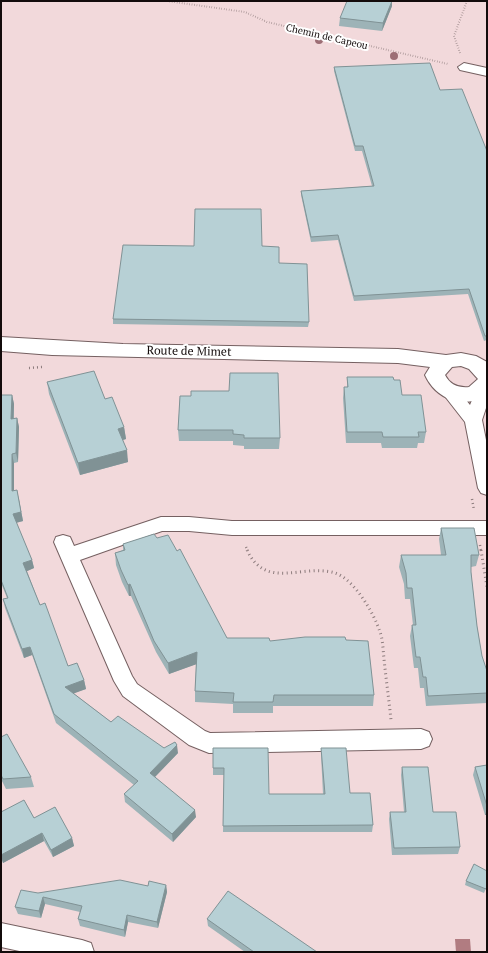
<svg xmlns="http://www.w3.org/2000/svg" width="488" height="953" viewBox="0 0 488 953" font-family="'PT Serif',serif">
  <rect width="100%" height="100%" fill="#f2d9db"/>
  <path fill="#b17c81" d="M455 939H470L471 952H456Z"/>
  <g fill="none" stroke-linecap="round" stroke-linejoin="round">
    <g stroke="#756061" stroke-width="2">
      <path id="street" d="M464 63 487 68V76L460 70 458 67Z
        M485 381 487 382V405L482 420 487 445V495L481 493 478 488 465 422 440 390 442 386C456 382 462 395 470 405L479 383Z
        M161 517H189L232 521H487V535H232L189 531H162L80 560 132 676 137 684 205 731 210 733 421 729 429 732 432 739 429 746 421 749 209 753 189 745 123 696 114 681 54 542 56 537 63 535 70 537 74 546Z
        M1 923 82 940 91 943 94 952H24L1 947Z"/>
    </g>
    <g stroke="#756061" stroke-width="2">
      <path id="secondary" d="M1 337 123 344 398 349 446 355 461 353 476 356 487 362V395C463 410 436 399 425 375L430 367 398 363 52 355 1 351ZM461 366 469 369 478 379 469 387C459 388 450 385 445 375L452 367Z"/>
    </g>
    <path stroke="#8d7c7d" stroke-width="2" stroke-dasharray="0.5 2" stroke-linecap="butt" d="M167 1 245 12 267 22 448 64
      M460 53 454 36 467 1"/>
    <path stroke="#8d7c7d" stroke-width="2.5" stroke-dasharray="1 3" stroke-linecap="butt" d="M29 368 42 367
      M472 499 474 510
      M480 545 481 551
      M246 547 248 551"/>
    <path stroke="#8d7c7d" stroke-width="3" stroke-dasharray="1 3.5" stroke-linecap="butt" d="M247 550C266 591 303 563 335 573 354 579 374 613 380 632 383 640 383 650 384 659 386 679 389 700 391 720
      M481 550 487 587"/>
    <use href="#street" fill="#fff" fill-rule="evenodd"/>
    <use href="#secondary" fill="#fff" fill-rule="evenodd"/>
  </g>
  <g fill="#9d6e75">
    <circle cx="319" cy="40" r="4"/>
    <circle cx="394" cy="56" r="4"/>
  </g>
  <path fill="#9db3b7" d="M392 6 382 31 339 26 340 18Z
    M334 67 440 90 487 151V340L484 341 468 294 354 301 338 240 311 242 301 195V191L372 186 362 151H355L334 71Z
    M194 246H262L279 263 309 322 308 327 113 324V319Z
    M347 377 402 395 426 432 424 443H418L417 448H382L381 443H346L343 398 344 387H347Z
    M47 382 124 427 126 439 123 440 128 462 80 475 49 394Z
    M1 395H12L14 404V419L17 418 19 427 18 462 14 463V491L19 499 23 521 16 523 32 560 34 568 27 571 40 605 68 666 84 680 86 689 73 693 111 722 164 748 178 753 155 777 196 817 173 842 125 802 124 794 134 785 56 723 32 655 24 658 5 608 3 599 7 598 1 583Z
    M180 396 280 438 279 449H244V446L233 445V441H179L178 430Z
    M441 528 479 555 476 566 471 567V572L477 626 482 656 487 671V703L426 706 424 688H420L418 668H414L410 636 412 625H413L410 599H405L404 584 399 567 401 555H441L439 539Z
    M157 538 177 551 227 638 270 641 346 640 374 695 373 706H273V713H233V704L195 702V691L196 664 169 674 156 652 131 596H129L122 582 116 565 115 553 123 550V544Z
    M1 737 31 777 34 787 6 789 1 779Z
    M213 748 269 794H323L321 755V748L350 793 373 825 372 832H223L224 775H213Z
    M487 765V815H485L473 775 475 767Z
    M402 767 433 812 460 847 458 854 392 855 389 819 390 812H404L401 775Z
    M1 812 34 818 72 838 74 846 53 857 44 841 3 863 1 858Z
    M466 881 487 886 484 893 465 885Z
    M166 885 167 892 158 928 128 922 125 937 80 926 78 919 80 912 45 904 41 918 18 914 15 907 38 893Z
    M207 919 317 952H245L208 926Z"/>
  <path fill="#809295" d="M392 1V6L382 31 383 23Z
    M12 395 14 404 13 428 11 419Z
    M17 418 19 427 18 462 16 453Z
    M124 427 126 439 119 441 118 429Z
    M127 450 128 462 80 475 78 463Z
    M12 454 14 463V500L12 491Z
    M17 490 23 521 15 523 13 514Z
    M32 560 34 568 25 572 23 563Z
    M130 584 131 596H129L128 585Z
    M30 647 32 655 24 658 22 649Z
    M197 652V664L169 674 168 663Z
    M84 680 86 689 67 696 65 687Z
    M177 745 178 753 151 781 150 773Z
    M487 808V815H485Z
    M195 810 196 817 173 842 172 834Z
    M42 833 44 841 3 863 1 855Z
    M72 838 74 846 53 857 51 850Z
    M166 885 167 892 158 928 157 922Z
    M43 897 45 904 41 918 39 911Z
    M127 915 128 922 125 937 124 930Z"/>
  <path fill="#b7d0d5" stroke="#809295" d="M347 1H392L383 23 340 18Z
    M430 63 440 90 462 89 487 151V336H485L469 289 354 296 338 235 311 237 301 191 374 186 363 146H355L334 67Z
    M195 209H261L262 246 279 247V263L307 264 309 322 113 319 123 245 194 246Z
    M94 371 105 399 112 397 124 427 118 429 127 450 78 463 47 382Z
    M230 373H278L280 438H244V435L233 434V430H178L180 396H191V391H229Z
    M347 377H393L394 380H400L402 395H421L426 432H418L419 437H383L382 432H347L344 387H348Z
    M1 395H12L11 419 17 418 16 453 12 454V491L17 490 21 512 13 514 32 560 23 563 40 605 45 603 68 666 77 663 84 680 65 687 111 722 118 716 164 748 175 742 177 745 150 773 195 810 172 834 124 794 138 781 54 714 30 647 22 649 3 599 8 598 1 580Z
    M441 528H474L479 555H471V572L477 626 482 656 487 671V693L428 696 426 677H423L420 657H416L412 625H416L412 588H407L406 573 401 555H446Z
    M154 534 157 538 168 535 177 551 180 549 227 638H269L270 641 305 637H345L346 640 368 641 374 695H274L273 702H233L234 693 195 691 197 652 168 663 154 641 130 584 128 585 121 570 115 553 125 550 123 544Z
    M7 734 31 777 3 779 1 775V737Z
    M213 748H268L269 794H325L321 748H346L350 793H370L373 825 223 826 224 768H213Z
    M487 765V806L475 767Z
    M402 767H428L433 812H456L460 847 394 848 390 812H406Z
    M24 800 34 818 55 807 72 838 51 850 42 833 1 855V812Z
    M474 864 487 871V886L486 889 466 881Z
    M120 880 148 886 149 881 166 885 157 922 127 915 124 930 78 919 82 906 43 897 39 911 15 907 21 890 38 893Z
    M228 891 317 952H254L207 919Z"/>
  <g text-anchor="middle" stroke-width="4" stroke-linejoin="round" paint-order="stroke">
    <g font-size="10" fill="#130b0b" stroke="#fff">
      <text transform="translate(327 36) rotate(13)" y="4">Chemin de Capeou</text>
    </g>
    <g font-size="12" fill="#130b0b" stroke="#fff">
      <text transform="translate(189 351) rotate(1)" y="4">Route de Mimet</text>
    </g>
  </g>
  <rect width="488" height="953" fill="none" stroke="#130b0b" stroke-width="4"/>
</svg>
